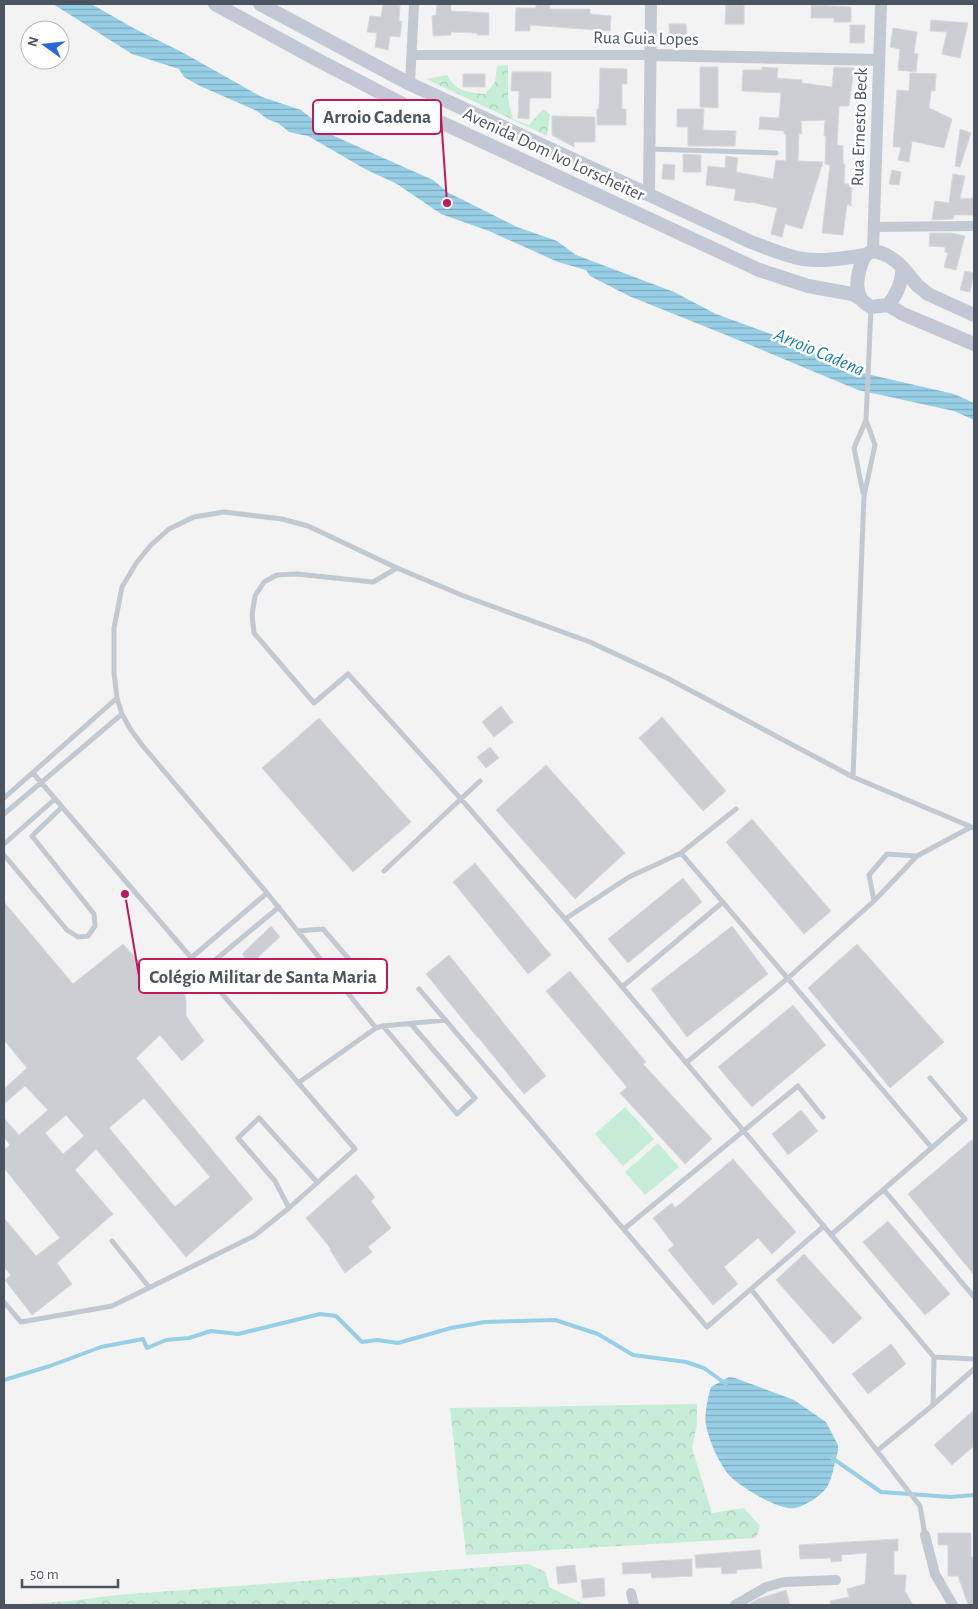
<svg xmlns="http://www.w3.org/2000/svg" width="978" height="1609" viewBox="0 0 978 1609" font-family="'Alegreya Sans',sans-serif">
  <defs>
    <pattern id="forest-crowns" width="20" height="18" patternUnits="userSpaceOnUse" patternTransform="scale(1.25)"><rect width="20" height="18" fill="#c6edd8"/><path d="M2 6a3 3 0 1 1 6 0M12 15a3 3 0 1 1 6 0" fill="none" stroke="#accdbc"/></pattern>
    <pattern id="water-rules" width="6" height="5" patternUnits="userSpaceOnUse" patternTransform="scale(1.25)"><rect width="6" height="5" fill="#97d0e6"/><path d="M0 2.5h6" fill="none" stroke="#7dabbe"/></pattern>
  </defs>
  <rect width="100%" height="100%" fill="#f4f3f3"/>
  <path fill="url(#forest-crowns)" d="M508 65V99L513 119 529 125 543 109 550 114 547 136 426 79 447 75C457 92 467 92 485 94L495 82 497 66Z
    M697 1404V1424L692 1448 712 1513 744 1508 760 1526 756 1538 466 1555 450 1408Z
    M528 1564 546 1572 549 1587 586 1605H12L70 1601 117 1595Z"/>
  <path fill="#c6edd8" d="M625 1107 654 1139 623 1166 595 1134Z
    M658 1143 679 1167 645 1195 625 1172Z"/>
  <path fill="url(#water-rules)" d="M53 4H91L137 30 180 51 262 97 301 110 334 136 433 180 449 193 517 227 557 241 576 255 674 292 716 314 774 335 858 372 954 394 974 403V420L954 411 858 390 731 337 629 296 590 276 586 270 558 262 489 231 441 214 397 184 365 169 308 136 289 132 278 123 267 119 257 111 200 86 184 77 179 69 132 54Z
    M729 1377 735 1378 794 1400 826 1422 838 1445V1451C835 1460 832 1480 827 1487 821 1496 805 1506 795 1508 780 1511 738 1486 728 1474 718 1461 709 1441 706 1425 704 1416 708 1396 711 1387Z"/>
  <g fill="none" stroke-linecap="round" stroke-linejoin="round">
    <path stroke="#97d0e6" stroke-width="4" d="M4 1380 50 1366 101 1347 143 1339 147 1348 166 1340 189 1338 211 1331 238 1334 320 1314 336 1316 362 1342 377 1340 398 1343 451 1328 485 1322 555 1320 598 1334 633 1355 686 1362 704 1368 726 1384
      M832 1458 881 1492 951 1497 974 1495"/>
  </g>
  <path fill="#cdced4" stroke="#d7d8dd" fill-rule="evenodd" d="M383 4 400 5 399 21H402L400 37 390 36 388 50 375 47 377 33 367 32 370 16 381 17Z
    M437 4H451V11L489 13V35H477V33L451 32V35L433 36 432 16 436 15Z
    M536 4H550V9H590V14L611 16 610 31 530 25V31H515L516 8H536Z
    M726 4H744V24H725Z
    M811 5 851 7V22H834V18H811Z
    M931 20 968 23 960 58 942 54 947 32 930 31Z
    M669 24H686L687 41H670Z
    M850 25H865L864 43H850Z
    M893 28 917 32 914 53 918 54 916 72 898 70 900 49 890 47Z
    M700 67H718V108L700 107Z
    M762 67 778 68 777 78 802 80V83L832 87 834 67 854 68 849 106H839L837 145 843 146V164H845L844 184H852L851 206 847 204 843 235 822 233 830 165 825 164 826 136H824L825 120 801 121 802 133 799 134 798 161 823 162 802 229 785 224 782 237 771 234 777 208 751 202V203L734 200 736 189 706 185 708 166 725 168 726 156 738 158 736 172 773 179 776 160 786 161V134H784V131L759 129 760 117 779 118 781 93 742 91 743 70H762Z
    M600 68 627 69V84H622V109H626V125H597V109H599Z
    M512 72H551V98H530L529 119 518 118 519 91H511Z
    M910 73 936 74 935 91H931L929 108 952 119 944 148 912 141 909 162 898 160 901 147H893L897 90 909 91Z
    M463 74H485V87H463Z
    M677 109H704L703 130 736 131 735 146H688V127H677Z
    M552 116 595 117V142H574V147L552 135Z
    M960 129 971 133 960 167 955 166Z
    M683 154 701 155V172H683Z
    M663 164 675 165 674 180 662 179Z
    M892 170 901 172 899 185 889 184Z
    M953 174 965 176 960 199 974 198V215H954L953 219 932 220 935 201 949 203Z
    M930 233H951L965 236 956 270 944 267 948 253 945 252V247L929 246Z
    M965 271 974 273 970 292 960 290Z
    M501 706 513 722 494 737 482 722Z
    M662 717 726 791 703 811 639 738Z
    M319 718 411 822 353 872 262 768Z
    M490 747 499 758 486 768 477 757Z
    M546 765 625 853 575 899 496 810Z
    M752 819 831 911 804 934 726 842Z
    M475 863 551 955 528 974 453 882Z
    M683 878 702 902 628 963 608 939Z
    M4 902 73 984 123 944 141 964 168 974 180 985 186 998V1016L204 1041 182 1061 160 1035 136 1058 253 1199 186 1257 96 1149 75 1170 113 1214 57 1263 72 1284 32 1315 5 1280 11 1275 4 1267V1218L36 1256 60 1238 4 1168V1150L10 1145 4 1137V1118L19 1135 48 1110 25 1086 4 1104V1089L27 1068 4 1040ZM144 1098 210 1177 175 1207 109 1128ZM66 1115 84 1136 63 1154 45 1133Z
    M271 926 280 937 258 957 261 962 253 968 242 954Z
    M732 926 768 974 687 1037 651 989Z
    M857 944 944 1042 890 1088 808 988Z
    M449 955 546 1076 524 1094 478 1037H477L426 974Z
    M570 971 646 1062 643 1064 712 1139 685 1164 620 1093 627 1087 546 991Z
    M793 1005 826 1045 752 1107 718 1067Z
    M801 1110 818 1131 788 1155 772 1134Z
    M974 1138V1275L908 1194Z
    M733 1159 796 1232 772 1254 758 1238 724 1267 738 1284 713 1305 668 1250 674 1245 653 1218 672 1203 675 1208Z
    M356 1174 375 1197 371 1201 391 1228 368 1247 372 1252 345 1273 330 1250 331 1249 306 1218Z
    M888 1221 950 1294 925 1315 863 1242Z
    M804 1254 862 1318 833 1344 776 1280Z
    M891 1344 906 1364 868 1394 852 1374Z
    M974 1410V1446L952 1465 934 1445Z
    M938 1533H971V1557H974V1605H968L958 1576H948V1545H938Z
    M898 1539V1551H894V1575H906L905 1591 913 1605H831L830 1601 849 1597 847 1589 865 1584 867 1553 841 1555 842 1561 831 1562V1558L800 1559 799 1545Z
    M760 1550 762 1568 736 1570 737 1573 722 1574 721 1567 696 1568 695 1555Z
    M692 1559V1576L652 1578 651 1573 623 1574 622 1563Z
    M575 1565 577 1582 558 1584 556 1567Z
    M604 1578 605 1596 583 1598 581 1580Z
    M786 1590 790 1605H748L758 1599Z"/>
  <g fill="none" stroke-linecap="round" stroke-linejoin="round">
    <path stroke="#c2c9d0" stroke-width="5" d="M650 149 776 153
      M863 493 854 448 866 420 871 308
      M397 568 373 582 297 574 277 575 264 582 255 596 252 615 254 633 314 703 348 674 461 799 565 919 934 1357 933 1405
      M853 777 864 496 875 445 866 420
      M4 798 117 698
      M4 814 122 714
      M4 844 55 799
      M681 853 932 1148
      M4 855 67 930 78 937 88 936 95 926 94 914 32 836 62 807
      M384 871 480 781
      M874 901 869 875 887 854 917 856
      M565 919 629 877 681 853 736 809
      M298 931 323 929 366 979
      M191 958 267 893
      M202 971 279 907
      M622 987 723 902
      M419 989 707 1327 824 1226
      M383 1026 457 1114 475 1098 411 1024
      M376 1028 267 893 142 745 131 730 122 714 117 698 114 673V628L122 587 137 562 151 545 169 529 194 517 224 512 282 519 308 526 397 568 464 596 590 642 667 678 853 777 974 828
      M686 1063 788 978 874 901 917 856 971 827
      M298 1083 376 1028 383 1026 446 1020
      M884 1190 974 1297
      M289 1208 275 1181 238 1138 259 1118 317 1182
      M624 1229 798 1086 823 1117
      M831 1235 965 1119 930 1078
      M112 1241 149 1287
      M751 1289 920 1506 925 1535
      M4 1302 21 1322 112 1306 254 1236 289 1208 355 1149 33 773
      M934 1357 974 1359
      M877 1451 933 1405 974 1369"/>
    <path stroke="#c2c9d0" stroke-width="10" d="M412 55H650
      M410 84 414 4
      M873 227 974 226
      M925 1535 935 1574 953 1605
      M631 1593 634 1605
      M735 1605 766 1587 784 1582 836 1580"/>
    <path stroke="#c2c9d0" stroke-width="12" d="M650 55 879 60
      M649 194 651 4
      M873 251 881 4"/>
    <path stroke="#c2c9d4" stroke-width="14" d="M215 4 316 59 408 107 759 270 808 286 852 294 861 299
      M260 4 410 84 751 242C768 248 785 256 803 259 823 262 845 258 865 255
      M873 251C886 253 894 259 903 268 901 283 898 293 888 305L871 307C868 305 863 302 861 299 853 285 859 268 865 255Z
      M903 268 917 285 928 294 974 315
      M888 305 903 314 974 344"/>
  </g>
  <g text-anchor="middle" stroke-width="5" stroke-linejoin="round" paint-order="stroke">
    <g font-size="18" fill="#4b545f" stroke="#fff">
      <text transform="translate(646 38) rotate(1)" y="6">Rua Guia Lopes</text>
      <text transform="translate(859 127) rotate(-88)" y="6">Rua Ernesto Beck</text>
      <text transform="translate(554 154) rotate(25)" y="6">Avenida Dom Ivo Lorscheiter</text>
    </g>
    <g font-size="19" font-style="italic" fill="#187da5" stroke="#fff">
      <text transform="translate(820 351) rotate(23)" y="7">Arroio Cadena</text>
    </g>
  </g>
  <path fill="none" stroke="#c2185b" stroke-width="2" d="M447 203L441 117M125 894L139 976"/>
  <g fill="#c2185b" stroke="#fff" stroke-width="2">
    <circle cx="447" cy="203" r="5"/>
    <circle cx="125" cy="894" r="5"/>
  </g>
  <g fill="#fff" stroke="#c2185b" stroke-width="2">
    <rect x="313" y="100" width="128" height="34" rx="5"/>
    <rect x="139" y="959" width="248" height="34" rx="5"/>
  </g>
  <g font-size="19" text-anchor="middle" font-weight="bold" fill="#4b545f">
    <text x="377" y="123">Arroio Cadena</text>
    <text x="263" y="983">Colégio Militar de Santa Maria</text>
  </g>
  <rect width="978" height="1609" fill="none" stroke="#4b545f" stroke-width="10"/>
  <g transform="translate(45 45) rotate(285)"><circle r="24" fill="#ffffff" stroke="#b7bbbf"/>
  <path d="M0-4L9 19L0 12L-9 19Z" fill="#2969d8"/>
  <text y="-8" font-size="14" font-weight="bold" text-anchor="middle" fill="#4b545f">N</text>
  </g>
  <path d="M22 1579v8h96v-8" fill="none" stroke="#4b545f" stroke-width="2.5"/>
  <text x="30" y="1579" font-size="15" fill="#4b545f" stroke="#ffffff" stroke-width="4" paint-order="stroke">50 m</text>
</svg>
